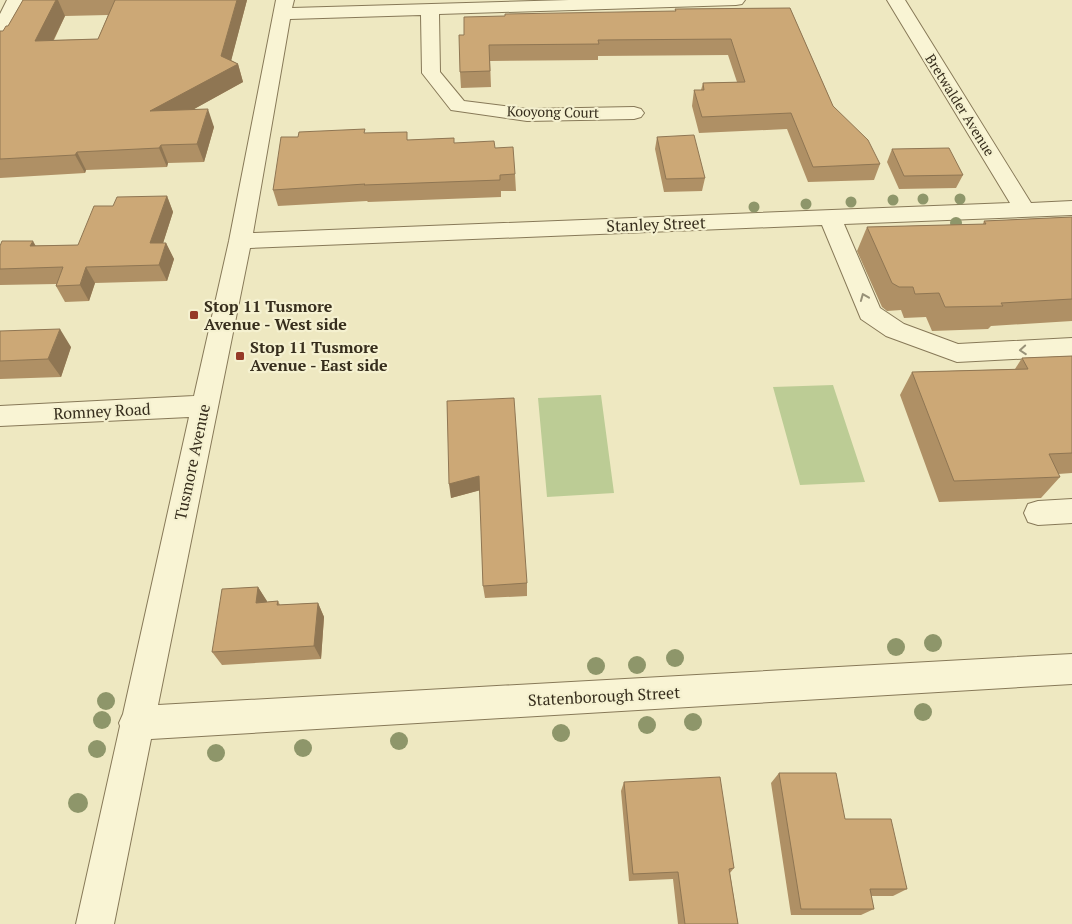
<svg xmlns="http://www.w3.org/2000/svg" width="1072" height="924" viewBox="0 0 1072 924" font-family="'PT Serif',serif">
  <rect width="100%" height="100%" fill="#eee8c1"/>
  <path fill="#bccc95" d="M833 385 865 482 800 485 773 387Z
    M601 395 614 493 547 497 538 398Z"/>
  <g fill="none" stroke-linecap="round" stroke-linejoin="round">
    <g stroke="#877958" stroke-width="2">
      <path id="minor" d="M7 0H25L6 34 0 35V14Z
        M276 0H294L292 8 569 0H745L742 4 736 5 439 14 440 72 464 101 527 109 634 107 641 109 644 113 641 117 634 119 527 121 451 110 422 73 421 15 290 19 253 233 1010 203 887 0H905L1031 203 1072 201V215L844 224 880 308 904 324 958 344 1072 338V356L957 362 886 336 861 319 822 225 250 248 158 705 1072 654V684L151 739 114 924H76L120 726 119 723 123 714 189 417 0 426V406L194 396 229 241Z
        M1072 499V523L1038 525 1028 522 1024 513 1028 504 1038 501Z"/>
    </g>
    <use href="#minor" fill="#f9f4d4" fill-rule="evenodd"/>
  </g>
  <g fill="#8e966a">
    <circle cx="923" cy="199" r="5.5"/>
    <circle cx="960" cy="199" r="5.5"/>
    <circle cx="893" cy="200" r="5.5"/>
    <circle cx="851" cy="202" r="5.5"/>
    <circle cx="806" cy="204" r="5.5"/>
    <circle cx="754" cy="207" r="5.5"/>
    <circle cx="956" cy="223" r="6"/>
    <circle cx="933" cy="643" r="9"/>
    <circle cx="896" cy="647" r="9"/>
    <circle cx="675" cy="658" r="9"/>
    <circle cx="637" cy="665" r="9"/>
    <circle cx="596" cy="666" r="9"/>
    <circle cx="106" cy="701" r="9"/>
    <circle cx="923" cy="712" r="9"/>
    <circle cx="102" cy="720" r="9"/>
    <circle cx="693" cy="722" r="9"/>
    <circle cx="647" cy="725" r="9"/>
    <circle cx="561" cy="733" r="9"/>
    <circle cx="399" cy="741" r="9"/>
    <circle cx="303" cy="748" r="9"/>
    <circle cx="97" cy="749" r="9"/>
    <circle cx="216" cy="753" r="9"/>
    <circle cx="78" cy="803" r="10"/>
  </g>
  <path fill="#af9065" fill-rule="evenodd" d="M23 0H247L231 60 238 64 243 82 194 109 214 127 204 162 168 163 167 167 86 170 85 173 0 178V31H3L8 26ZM108 15 98 39 54 40 65 16Z
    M790 8 833 106 880 164 874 180 808 182 787 129 699 133 692 106 694 90H701L703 83 737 82 728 55 598 56V60L490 61 491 87 461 88 460 72 464 35 675 11V9Z
    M366 133 409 140 454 138V143L495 148 515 174 516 191H501V197L368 202 367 201 278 206 273 190Z
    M657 137 705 178 702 191 664 192 655 149Z
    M892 149 963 175 956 188 899 189 887 162Z
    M167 196 173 212 163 243H166L174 259 167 281 95 283 89 301 65 302 56 286V284L0 285V246L78 245 113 206Z
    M1072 217V321L991 326 988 329 932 331 926 317 904 318 901 310 887 311 882 307 857 251 867 227 983 224 984 221Z
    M0 331 71 347 61 377 0 379Z
    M1072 356V473L1058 474 1060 477 1041 498 939 502 900 395 912 372 1015 369 1022 358Z
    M447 401 527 583V596L485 598 483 586 480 490 451 498Z
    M258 587 267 602 278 601 280 605 318 603 324 617 321 659 222 665 212 652Z
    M779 773 845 819 907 889 893 896H871L874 909 861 915H791L771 783Z
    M624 782 734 868 730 873 738 924H678L673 879 629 881 621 791Z"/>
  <path fill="#8f7653" d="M56 0H58L65 16 44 59 35 41Z
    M237 0H247L229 69 238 64 243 82 158 129 150 111 221 56Z
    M208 109 214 127 204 162 197 144Z
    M161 145 168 163 167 167 159 148Z
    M77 152 86 170 85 173 75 155Z
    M167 196 173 212 158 259 150 243Z
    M33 241 42 257 30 246Z
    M166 243 174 259 167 281 159 265Z
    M86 267 95 283 89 301 80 285Z
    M60 329 71 347 61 377 48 359Z
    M479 476 481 490 451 498 449 484Z
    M258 587 267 601 265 617 256 603Z
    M318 603 324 617 321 659 314 646Z"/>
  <path fill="#cca876" stroke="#8f7653" d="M23 0H56L35 41 98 39 115 0H237L221 56 238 64 150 111 208 109 197 144 161 145 159 148 77 152 75 155 0 159V31H3L6 26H8Z
    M790 8 833 106 868 140 880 164 813 167 791 113 702 117 694 90H704L703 83 745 82 731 39 598 40 599 44 489 45 490 71 460 72 459 35H464V17L505 16V14L676 11 675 9Z
    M365 129 364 133 407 132V140L454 138V143L494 141 495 148 513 147 515 174 500 175V180L364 185 365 184 273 190 281 137H298L299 132Z
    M694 135 705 178 666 179 657 137Z
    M949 148 963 175 904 176 892 149Z
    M167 196 150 243H166L159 265 86 267 80 285 56 286 63 267 0 269V246L2 241H33L30 246 78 245 94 206H113L117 197Z
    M1072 217V299L1001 303 1003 306 945 307 939 293 915 294 913 287H899L892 283 867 227 986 224 984 221Z
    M60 329 48 359 0 361V331Z
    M1072 356V453L1049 454 1060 477 954 481 912 372 1028 369 1022 358Z
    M514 398 527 583 483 586 479 476 449 484 447 401Z
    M258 587 256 603 278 601 277 605 318 603 314 646 212 652 222 589Z
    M779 773H836L845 819H891L907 889H870L874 909H801Z
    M720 777 734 868 729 869 738 924H685L678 872 633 874 624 782Z"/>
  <defs><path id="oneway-chevron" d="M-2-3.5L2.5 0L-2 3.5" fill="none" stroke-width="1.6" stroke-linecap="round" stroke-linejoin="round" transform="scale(1.25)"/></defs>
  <g stroke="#989178">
    <use href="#oneway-chevron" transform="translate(864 297) rotate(-112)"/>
    <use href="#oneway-chevron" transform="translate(1023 350) rotate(176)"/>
  </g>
  <g fill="#963a28" stroke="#f5f1d0" stroke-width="2">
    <rect x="189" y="310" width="10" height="10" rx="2.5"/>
    <rect x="235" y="351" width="10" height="10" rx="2.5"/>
  </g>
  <g text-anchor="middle" stroke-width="4.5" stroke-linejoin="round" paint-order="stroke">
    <g font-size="14" fill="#372e1d" stroke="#f5f1d0">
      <text transform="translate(960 105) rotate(58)" y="5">Bretwalder Avenue</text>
      <text transform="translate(553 112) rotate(1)" y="5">Kooyong Court</text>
    </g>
    <g font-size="16" fill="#372e1d" stroke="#f5f1d0">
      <text transform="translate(656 224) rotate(-2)" y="6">Stanley Street</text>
      <text transform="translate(102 411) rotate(-3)" y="6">Romney Road</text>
      <text transform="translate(192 462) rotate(-78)" y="6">Tusmore Avenue</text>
      <text transform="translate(604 696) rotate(-3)" y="6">Statenborough Street</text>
    </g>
    <g font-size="16" font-weight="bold" fill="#372e1d" stroke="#f5f1d0" text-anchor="start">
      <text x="204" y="312">Stop 11 Tusmore<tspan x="204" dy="18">Avenue - West side</tspan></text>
      <text x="250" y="353">Stop 11 Tusmore<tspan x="250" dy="18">Avenue - East side</tspan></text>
    </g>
  </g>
</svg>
